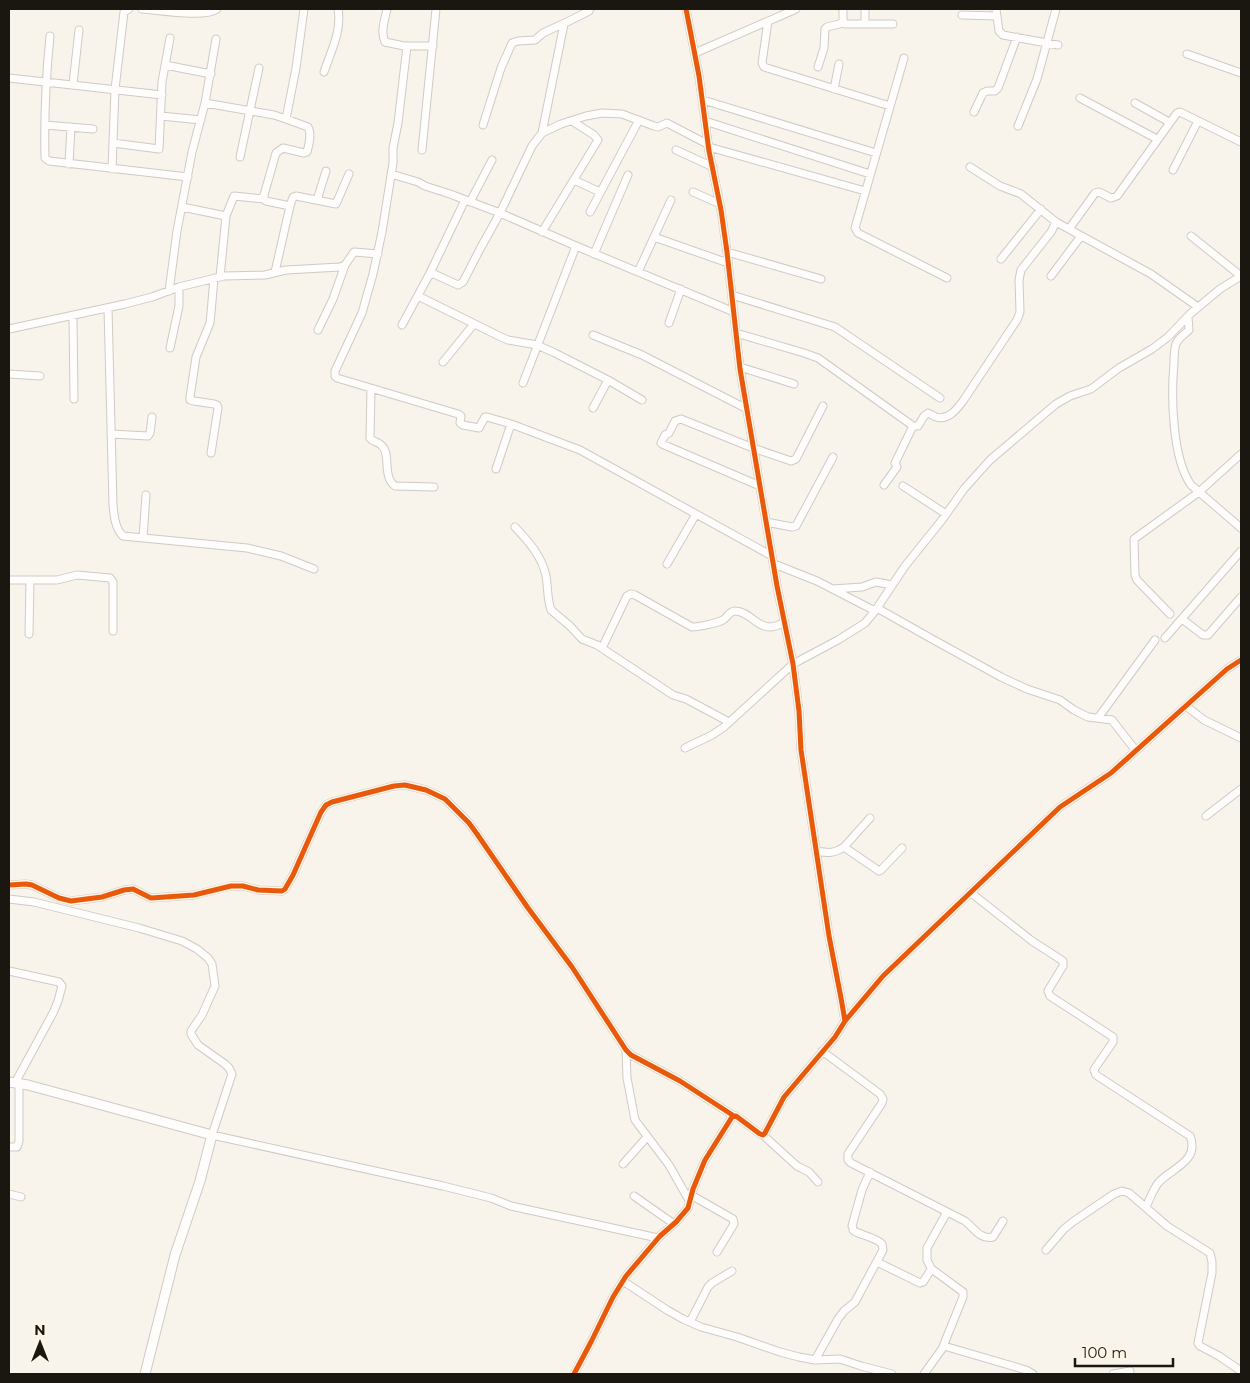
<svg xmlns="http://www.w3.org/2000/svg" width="1250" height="1383" viewBox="0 0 1250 1383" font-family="Montserrat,sans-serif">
  <rect width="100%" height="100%" fill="#f8f4ec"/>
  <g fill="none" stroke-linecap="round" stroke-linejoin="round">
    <g stroke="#cfcbc4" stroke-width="9">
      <path id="minor" d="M142 9C159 10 204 18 217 9
        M387 9C385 19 380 32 385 42L404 46H433
        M686 9 699 76 709 151 721 210 727 252 740 369 777 586 793 664 799 711 801 750 829 936 841 998 845 1021
        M843 9V20L845 24H893
        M996 9 999 31 1003 35 1058 45
        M962 15 997 16
        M768 21 762 63 764 67 890 106
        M865 24V9
        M50 36C46 76 44 117 45 158L49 161 188 177
        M407 46 398 123 393 148V163L382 232 373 274 362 313 335 371V376L337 378 458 414 461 416 460 423 463 425 479 428 485 417H487L511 424 580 450 772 556
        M695 53 796 9
        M1187 54 1241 73
        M904 58 855 228 858 233 947 278
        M165 65 211 74
        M818 67 824 48 825 29 827 27 843 23
        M324 72C331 51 342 31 338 9
        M9 78 162 95
        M73 84 79 30
        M834 89 839 64
        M1080 98 1157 139
        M703 100 876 153
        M205 103 274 115 286 119 296 68 304 9
        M1135 103 1169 122
        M974 112 983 93 987 91H995L998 88 1017 37
        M161 116 201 120
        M286 119 308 127C312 134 309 144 307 152L304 153 283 148 276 153 264 195V199L266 201 290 206
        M705 121 870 174
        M45 125 93 129
        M483 125 501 68 512 43 518 41 535 40 543 33 567 22 589 11 590 9
        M1018 126 1037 79 1056 9
        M542 133 564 24
        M113 143 159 149 162 82 170 38
        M709 147 865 191
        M422 150 436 9
        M676 150 713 167
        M240 157 259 68
        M69 164 71 127
        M970 167 1000 186 1021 194 1056 222 1151 274 1198 307
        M112 169 115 89 124 12 129 9
        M1173 170 1198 121
        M391 174 418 182 425 186 450 194 500 213 576 246 734 312
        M574 180 600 192
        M693 192 720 204
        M317 200 326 171
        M470 202 492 160
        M182 207 226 216 220 277
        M590 212 639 120
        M226 216 234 196 264 199
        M1069 229 1095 193 1099 192 1111 198 1117 196 1177 113 1180 112 1241 142
        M542 232 598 140 594 135 572 121
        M1191 236 1241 276
        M654 237 728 263
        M727 252 821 279
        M594 254 628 175
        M1001 259 1041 209
        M275 272 290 206 293 197 296 196 336 204 349 174
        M638 272 671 200
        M429 275 465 200
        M1051 276 1081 236
        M169 291 177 231 192 152 205 103 216 39
        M732 295 835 327 940 398
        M418 296 499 336 508 340 537 345 555 353 608 380 642 400
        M108 308 113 505C114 515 115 529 123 536L247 548 281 556 314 569
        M73 316 74 399
        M1188 317 1189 330C1185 334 1178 338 1176 344 1174 350 1174 357 1174 363 1171 396 1172 458 1191 485L1241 528
        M669 323 681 289
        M402 325 429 275 434 274 458 285 463 282 480 249 500 213 532 146 542 133 561 124 586 116 602 113 622 114 654 126 658 127 667 123 709 145
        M9 329 125 304 152 297 179 287 224 276 265 275 286 270 340 267 345 265 354 252 378 254
        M318 330 333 299 345 265
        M736 333 804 353 818 358 913 426H918L924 416 928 413C931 414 933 416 936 417 948 421 957 409 963 401L1017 320 1020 312 1019 280 1021 270 1051 232 1056 222
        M593 335 642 355 747 409
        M170 348 179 306V287
        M443 362 474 324
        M740 367 794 384
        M9 374 40 376
        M523 383 576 246
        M371 389 370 438 372 440C375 442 380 443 382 446 391 453 382 477 395 486L434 487
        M593 408 608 380
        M111 434 148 436 150 433 152 417
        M211 453 218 408 217 405 214 404 194 401 190 400V397L196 357 210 323 211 313 214 278
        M496 469 511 424
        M884 485 897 467 895 463 913 426
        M760 486 662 444 661 443 665 435 669 433 675 421 681 419 753 448 791 461 796 459 823 406
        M903 486 946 514
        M766 522 792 527 796 526 833 457
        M515 527C528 541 542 556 546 576 548 587 547 599 551 610L570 626 582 639 597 645 673 695 686 699 729 722
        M143 538 146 495
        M667 564 696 514
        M774 564 817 581 875 611
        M9 580H57L77 575 110 578 113 582V631
        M833 589 862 587 876 582 892 585
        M877 608 932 639 1001 677 1027 689 1060 700 1074 710 1088 717 1112 720 1136 751
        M1170 614 1137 580 1135 575 1134 539 1199 492 1241 454
        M1182 619 1203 635H1208L1241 597
        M29 634 30 581
        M1165 638 1241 551
        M602 648 627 596 631 594 635 595 692 627C699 627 717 623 723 620 728 617 729 611 735 611 749 611 756 627 770 627 775 627 781 624 785 622
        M1186 706 1204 720 1241 738
        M1098 718 1155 640
        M685 748 712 735 724 727 793 664 838 640 865 623 875 611 905 566 942 520 964 489 990 460 1056 404 1070 396 1091 389 1119 368 1152 349 1168 337 1190 314 1220 289 1241 276
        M1206 816 1241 789
        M844 847 879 871 881 870 902 848
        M816 851C829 853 833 854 844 847L870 818
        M9 885 26 884 32 885 59 898 71 901 102 897 124 890 133 889 151 898 194 895 231 886H243L258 890 282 891 285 889 293 875 321 812 326 805 332 802 394 786 405 785 426 790 445 799 469 823 477 834 528 908 572 967 626 1050 631 1055 680 1081 734 1116
        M970 892 1032 941 1063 961V966L1049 989 1048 991 1050 996 1113 1037V1042L1095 1068 1094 1070 1096 1075 1190 1136C1200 1161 1172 1168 1159 1182 1153 1189 1150 1199 1146 1207
        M9 899 34 902 139 928 182 941 197 949 208 958 212 964 215 986 202 1015 191 1031V1034L198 1045 225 1064 229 1068 232 1074 212 1135 443 1186 491 1198 511 1206 658 1238
        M9 971 59 982 62 986 58 1001 53 1013 15 1083
        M626 1050 627 1078 635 1120 669 1165 690 1202
        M822 1051 880 1094 883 1099 882 1103 848 1154V1160L851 1163 965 1221C974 1228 980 1240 993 1237L1003 1221
        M763 1135 797 1166 809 1172 818 1182
        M9 1147H17L19 1141V1084
        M623 1164 647 1137
        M9 1194 21 1197
        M691 1195 733 1219 734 1224 717 1252
        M634 1196 674 1224
        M1046 1250 1064 1229 1074 1221 1114 1194 1122 1191 1129 1193 1167 1226 1210 1253 1212 1262V1273L1198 1343 1200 1346 1219 1356 1241 1371
        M877 1262 920 1283 923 1282 930 1271 933 1270 963 1292V1297L942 1349 924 1374
        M932 1270 927 1260V1248L947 1212
        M623 1281 667 1310 683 1319 701 1327 737 1337 780 1352 799 1357 815 1360 840 1359 861 1366 892 1374
        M690 1322 708 1287 712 1283 732 1271
        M944 1346 1026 1370 1033 1374
        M815 1360 838 1319 844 1311 855 1302 883 1250 882 1244C874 1236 858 1235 853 1230 853 1229 853 1227 852 1226L862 1190 870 1172
        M574 1374 591 1342 613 1297 626 1276 660 1236 676 1222 688 1208 693 1189 705 1160 732 1117 736 1116 760 1134 763 1135 765 1133 784 1097 835 1037 845 1021 883 976 1060 807 1111 773 1227 669 1241 660
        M1113 1374 1130 1371"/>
    </g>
    <g stroke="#cfcbc4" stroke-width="11">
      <path id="tertiary" d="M9 1082 28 1085 212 1135 200 1181 175 1255 145 1374"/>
    </g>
    <use href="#minor" stroke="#fefdfc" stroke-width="7"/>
    <use href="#tertiary" stroke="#fefdfc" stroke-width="9"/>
    <g stroke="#fef5e6" stroke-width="8">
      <path id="cycleway" d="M686 9 699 76 709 151 721 210 727 252 740 369 777 586 793 664 799 711 801 750 829 936 841 998 845 1021
        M9 885 26 884 32 885 59 898 71 901 102 897 124 890 133 889 151 898 194 895 231 886H243L258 890 282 891 285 889 293 875 321 812 326 805 332 802 394 786 405 785 426 790 445 799 469 823 477 834 528 908 572 967 626 1050 631 1055 680 1081 734 1116
        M574 1374 591 1342 613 1297 626 1276 660 1236 676 1222 688 1208 693 1189 705 1160 732 1117 736 1116 760 1134 763 1135 765 1133 784 1097 835 1037 845 1021 883 976 1060 807 1111 773 1227 669 1241 660"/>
    </g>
    <use href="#cycleway" stroke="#e8590c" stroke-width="5"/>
  </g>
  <rect width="1250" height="1383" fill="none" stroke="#1a1610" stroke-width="20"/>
  <g transform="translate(40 1343)" stroke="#fef5e6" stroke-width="4" paint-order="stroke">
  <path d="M0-4L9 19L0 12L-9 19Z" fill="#1a1610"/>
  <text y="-8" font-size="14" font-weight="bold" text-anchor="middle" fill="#1a1610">N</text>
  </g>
  <path d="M1075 1358v8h98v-8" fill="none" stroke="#1a1610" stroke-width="2.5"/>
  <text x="1082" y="1358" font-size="15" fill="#1a1610" stroke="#fef5e6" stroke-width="4" paint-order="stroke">100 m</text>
</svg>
